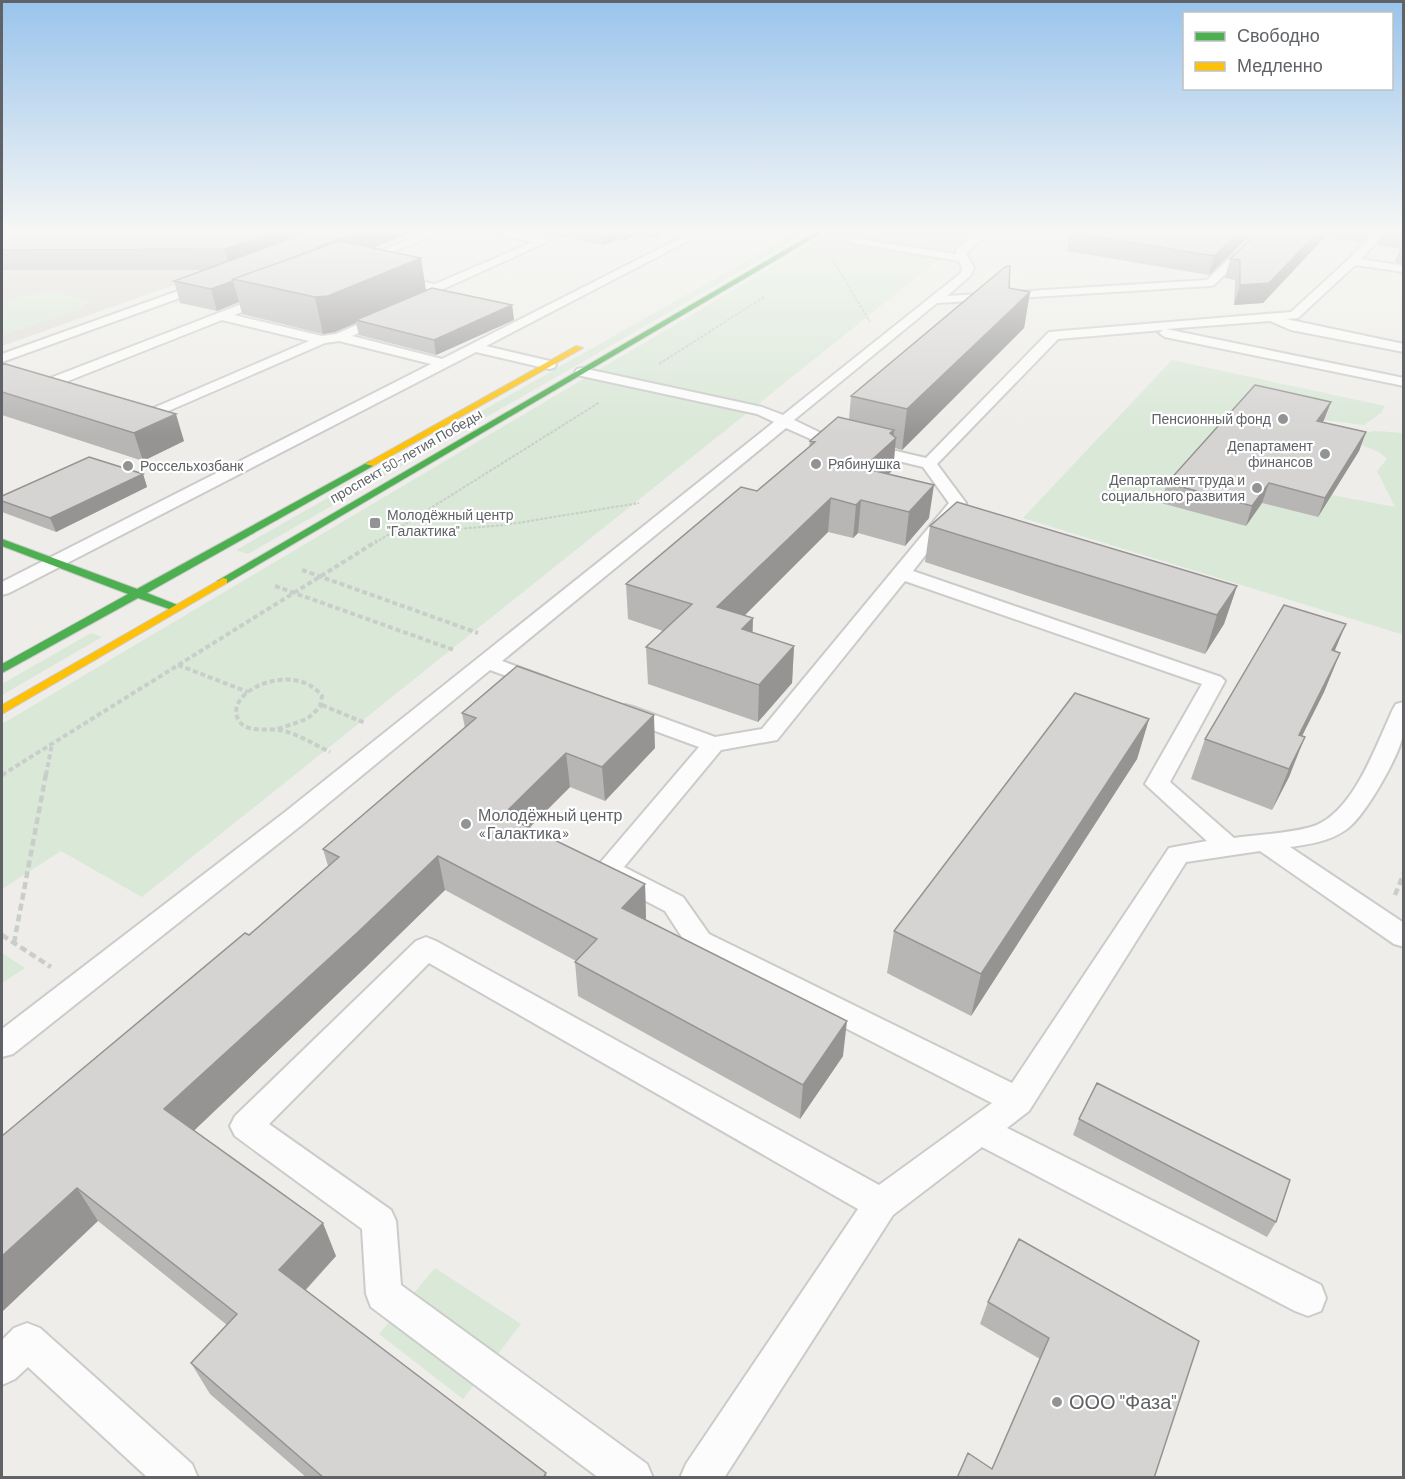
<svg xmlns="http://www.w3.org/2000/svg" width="1405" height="1479" viewBox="0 0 1405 1479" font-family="Barlow,sans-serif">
  <rect width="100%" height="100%" fill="#eeede9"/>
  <path fill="#dedcd8" d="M2 229H331L2 346Z"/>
  <path fill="#d9e8d7" d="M803 229H814L248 554 236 550Z
    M836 229H977L142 897 61 851 2 889V724Z
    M51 292 63 293 89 302 82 308 2 336V302L29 294Z
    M1172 360 1385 406 1381 413 1364 425 1324 420 1250 403 1245 526 1262 503 1318 517 1332 495 1395 507 1377 471 1387 459 1379 452 1351 441C1365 427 1384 432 1403 433V630L1401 634 1023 518Z
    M91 633 102 637 2 695V684Z
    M2 953 25 968 2 983Z
    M435 1268 521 1324 463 1399 379 1334Z"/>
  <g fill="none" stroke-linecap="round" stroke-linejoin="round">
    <g stroke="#cbcbca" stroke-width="4">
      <path id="lane" d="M434 229H449L363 264 359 265 353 262Z
        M475 229H498L544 238 549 241 441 290 437 299 352 336 442 359 698 229H711L486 346 554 362 556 365 554 368 549 369 476 352 9 593 2 595V582L431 364 339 341 325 343 152 418 45 386 43 383 45 380 340 266 435 284 533 242ZM345 272 429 290 428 294 336 334 322 336 234 315ZM222 320 309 341 151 409 63 383Z
        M983 229H995L966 253 974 268 970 276 947 296 1207 280 1233 255 1237 254 1243 257 1214 285 1210 286 937 303 794 420 823 434 926 458 1049 332 1291 312 1349 259 1377 229H1388L1361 259 1404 266V272L1355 265 1298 318 1286 319 1404 344V352L1291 330 1270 321 1166 329 1404 378V386L1165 337 1159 333 1163 330 1058 339 937 464 966 503 913 571 1221 677 1225 681 1170 782 1234 838C1259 834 1287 834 1311 827 1353 815 1376 745 1393 709L1396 704 1404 702C1404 712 1405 725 1403 735 1398 758 1365 816 1347 829 1329 842 1310 844 1290 847L1404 923V947L1394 944 1260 851 1186 862 1029 1111 1007 1128 1321 1285 1326 1298 1321 1311 1308 1316 1295 1311 982 1147 893 1215 724 1478H680L686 1464 858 1209 429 963 269 1124 391 1210 396 1221 401 1285 647 1464 653 1478H599L371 1307 366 1294 362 1229 235 1136 230 1126 235 1116 416 941 426 937 436 941 879 1185 992 1103 689 948 665 911 598 876 594 870 699 747 617 717 614 712 617 707 625 705 633 707 715 737 762 729 949 503 923 467 813 440 786 428 502 661 548 678 552 682 548 686 541 688 534 686 490 670 303 824 13 1054 2 1057V1029L285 812 774 422 757 414 577 375 575 372 577 369 582 368 762 407 783 415 961 273 962 268 959 261 854 243 849 240 850 238 956 254V250ZM905 581 1202 684 1145 784 1207 841 1169 848 1012 1083 709 934 683 897 624 867 721 750 777 740Z
        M206 281 212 285 210 287 2 362V354Z
        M27 1323 40 1328 192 1464 198 1478H148L28 1367 15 1379 2 1385V1340L14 1328Z"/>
    </g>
    <g stroke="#cbcbca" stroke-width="2">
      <path id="fast" d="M821 229H829L227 583H219L217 581Z
        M370 461 373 462V466L147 593 180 606 182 608 180 610H172L138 598 2 673V664L128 594 2 546V539L137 589Z"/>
    </g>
    <g stroke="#cbcbca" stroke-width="2">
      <path id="slow" d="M576 346 583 348 373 466 365 464Z
        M223 578 227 579V583L2 714V705Z"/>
    </g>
    <path stroke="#cacecb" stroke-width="2" stroke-dasharray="3 1.5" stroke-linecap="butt" d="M830 255 870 322
      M659 364 764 297
      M388 535 505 525 639 503
      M375 543 600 402"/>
    <path stroke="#cacecb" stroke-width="4" stroke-dasharray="5 3" stroke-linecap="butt" d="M302 570 478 633
      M275 586 454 650
      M178 665 248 692
      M322 705 365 723
      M278 729 307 719 320 707 322 696C294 659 221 692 239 721 247 733 267 728 279 730 297 733 313 744 330 752
      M2 775 377 541
      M46 775 52 744"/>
    <path stroke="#cacecb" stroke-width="4.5" stroke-dasharray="7 4" stroke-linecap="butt" d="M2 775 4 774
      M1395 895 1404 873
      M2 935 51 967
      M14 943 46 774"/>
    <use href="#lane" fill="#fcfcfc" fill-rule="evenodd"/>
    <use href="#fast" fill="#4caf50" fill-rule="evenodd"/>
    <use href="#slow" fill="#ffc107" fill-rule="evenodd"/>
  </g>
  <path fill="#b7b6b5" d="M2 229H421L373 248 421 258 426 290 512 305 514 320 436 355 359 335 356 323 335 332 323 334 242 314 239 302 217 311 180 303 174 281 205 270H2Z
    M520 229H673L656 238 637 235 624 241 616 240 603 245Z
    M1069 229H1257L1209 275 1067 251 1069 241H1067Z
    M1261 229H1374L1361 242 1324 238 1263 303 1234 305 1235 280 1225 278 1230 259Z
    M1382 229H1404V265L1395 262 1400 249 1377 245Z
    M1009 288 1030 292 1024 328 902 450 895 448 893 470 888 474 929 518 905 546 858 533 853 538 828 532 744 616 752 632 794 646 792 683 758 722 648 684 646 647 663 631 628 619 626 584 757 491 809 447 810 441 849 419 851 396Z
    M2 363 184 441 143 461 2 415Z
    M1331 402 1323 422 1366 432 1359 451 1318 517 1262 503 1246 526 1161 503 1167 483Z
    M143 474 147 487 56 532 2 512V496Z
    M930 526 1237 586 1224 624 1205 654 925 562Z
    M1334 651 1340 653 1324 692 1302 736 1289 777 1272 810 1191 779 1205 739Z
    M462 713 655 748 605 801 570 787 529 828 645 884 646 918 645 920 843 1056 800 1119 578 996 575 962 576 961 445 890 366 967 194 1130 336 1256 306 1290 546 1473 547 1478H307L210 1394 191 1363 227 1325 98 1221 2 1136 249 935 328 866 323 849 465 728Z
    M1149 719 1137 759 971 1016 887 973 894 931Z
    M1079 1119 1276 1222 1267 1237 1073 1135Z
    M1019 1239 1154 1478 992 1469 1040 1359 980 1324 988 1302Z"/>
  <path fill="#959493" d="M284 229H344L230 270 225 249Z
    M366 229H421L325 266 317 247Z
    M603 229H616V240L603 245Z
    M624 229H637V235L624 241Z
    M655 229H673L656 238Z
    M1243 229H1257L1209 275 1214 256Z
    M1321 229H1327L1324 238 1263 303 1234 305 1240 285Z
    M1366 229H1374L1361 242Z
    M421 258 426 292 356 320V323L335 332 323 334 315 297Z
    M233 281 239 302 217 311 211 289Z
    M1030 292 1024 328 902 450 907 409Z
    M512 305 514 320 436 355 434 340Z
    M1331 402 1324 420 1311 439 1317 421Z
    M176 414 184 441 143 461 134 433Z
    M894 430 893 441 896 438 893 470 861 500 858 533 853 538 856 505 863 468Z
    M1366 432 1359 451 1318 517 1325 498Z
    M143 474 147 487 56 532 50 518Z
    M1269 483 1262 503 1246 526 1252 506Z
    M934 485 929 518 905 546 909 512Z
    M831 498 828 532 716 644 717 607Z
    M1237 586 1224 624 1205 654 1217 615Z
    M753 618 752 655 742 629Z
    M1346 624 1330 662 1332 650Z
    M794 646 792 683 758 722 759 685Z
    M1340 653 1324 692 1286 768 1299 735Z
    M654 715 655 748 605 801 602 767Z
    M1149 719 1137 759 971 1016 981 974Z
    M1305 737 1289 777 1272 810 1289 769Z
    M566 753 570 787 508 849 503 815Z
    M438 856 445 890 366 967 181 1143 164 1109Z
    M645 884 646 918 624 943 622 908Z
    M847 1021 843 1056 800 1119 803 1085Z
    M77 1188 98 1221 2 1312V1256Z
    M323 1223 336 1256 294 1302 279 1270Z"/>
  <path fill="#d5d4d2" stroke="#959493" stroke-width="1.5" d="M2 229H284L225 249 2 250Z
    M317 229H366L317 247 320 248 233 279V281L211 289 174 281Z
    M1074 229H1243L1214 256 1071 233Z
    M1261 229H1321L1269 283 1240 285V260L1230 259Z
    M339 241 421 258 328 296 315 297 233 279Z
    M1010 266 1009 288 1030 292 907 409 851 396 1005 267Z
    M432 288 512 305 434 340 356 320Z
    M2 363 176 414 134 433 2 392Z
    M1255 385 1331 402 1317 421 1366 432 1325 498 1269 483 1252 506 1167 483Z
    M838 417 894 430 890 433 896 438 863 468 934 485 909 512 861 500 856 505 831 498 717 607 753 618 742 629 794 646 759 685 646 647 692 604 626 584 741 487 757 491 815 442 810 441Z
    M89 457 143 474 50 518 2 501V496Z
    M957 502 1237 586 1217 615 930 526Z
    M1284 605 1346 624 1332 650 1340 653 1299 735 1305 737 1289 769 1205 739Z
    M517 666 654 715 602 767 566 753 503 815 645 884 622 908 847 1021 803 1085 575 962 597 939 438 856 357 933 164 1109 323 1223 279 1270 546 1473 543 1478H324L191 1363 237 1314 77 1188 2 1256V1136L245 933 249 935 339 857 323 849 476 718 462 713Z
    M1075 693 1149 719 981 974 894 931Z
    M1097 1083 1290 1180 1276 1222 1079 1119Z
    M1019 1239 1199 1341 1154 1478H957L968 1453 992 1469 1049 1338 988 1302Z"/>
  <linearGradient id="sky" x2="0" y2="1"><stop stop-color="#99c4ec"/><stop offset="0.53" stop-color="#f7f7f5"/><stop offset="1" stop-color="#f7f7f5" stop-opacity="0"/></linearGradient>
  <rect width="1405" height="436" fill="url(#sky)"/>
  <g fill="#919394" stroke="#fff" stroke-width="2">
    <circle cx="1283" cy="419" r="6"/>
    <circle cx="1325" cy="454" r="6"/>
    <circle cx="816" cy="464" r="6"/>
    <circle cx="128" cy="466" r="6"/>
    <circle cx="1257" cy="488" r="6"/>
    <rect x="369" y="517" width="12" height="12" rx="3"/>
    <circle cx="466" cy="824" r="6"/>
    <circle cx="1057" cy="1402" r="6"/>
  </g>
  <g text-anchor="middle" stroke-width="4.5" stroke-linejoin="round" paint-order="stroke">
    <g font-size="14" fill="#5f6266" stroke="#fff" text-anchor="end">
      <text x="1271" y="424">Пенсионный фонд</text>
      <text x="1313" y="451">Департамент<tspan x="1313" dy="16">финансов</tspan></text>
      <text x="828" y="469" text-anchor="start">Рябинушка</text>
      <text x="140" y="471" text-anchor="start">Россельхозбанк</text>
      <text x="1245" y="485">Департамент труда и<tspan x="1245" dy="16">социального развития</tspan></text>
      <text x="387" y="520" text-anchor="start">Молодёжный центр<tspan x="387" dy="16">"Галактика"</tspan></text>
    </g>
    <g font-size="14" fill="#5f6266" stroke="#fff">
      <text transform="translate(406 456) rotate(-30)" y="5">проспект 50-летия Победы</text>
    </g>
    <g font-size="16" fill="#5f6266" stroke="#fff" text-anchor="start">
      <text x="478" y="821">Молодёжный центр<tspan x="478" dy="18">«Галактика»</tspan></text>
    </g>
    <g font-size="20" fill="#5f6266" stroke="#fff" text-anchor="start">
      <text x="1069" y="1409">ООО "Фаза"</text>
    </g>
  </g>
  <rect width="1405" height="1479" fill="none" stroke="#5f6266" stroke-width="6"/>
  <rect x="1183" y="12" width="210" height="78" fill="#ffffff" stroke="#bfc0c2" stroke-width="1.5"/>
  <rect x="1195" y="32" width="30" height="9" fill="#4caf50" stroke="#bfc0c2" stroke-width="1.5"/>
  <text x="1237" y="42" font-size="18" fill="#5f6266">Свободно</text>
  <rect x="1195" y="62" width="30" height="9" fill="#ffc107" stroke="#bfc0c2" stroke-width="1.5"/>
  <text x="1237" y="72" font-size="18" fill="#5f6266">Медленно</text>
</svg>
